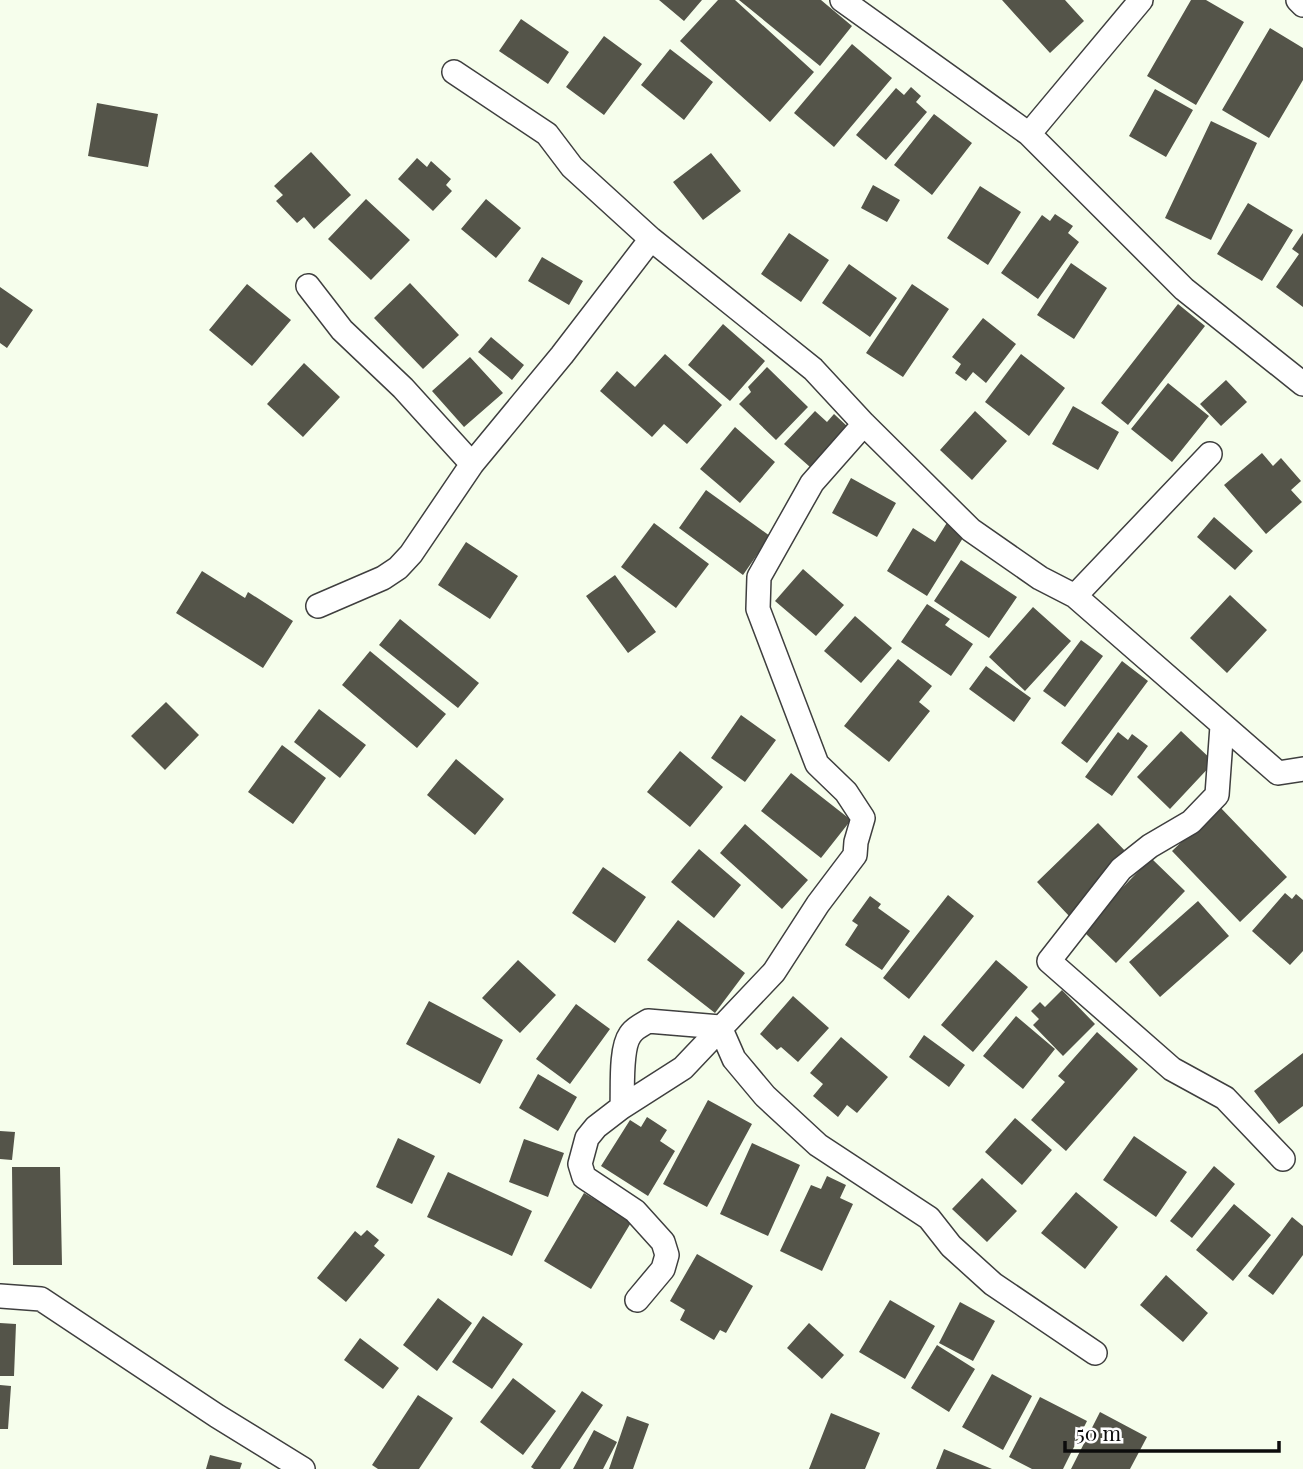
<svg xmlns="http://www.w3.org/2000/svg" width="1303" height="1469" viewBox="0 0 1303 1469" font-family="'Playfair Display',serif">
  <rect width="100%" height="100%" fill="#f6feec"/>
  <path fill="#545449" d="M659 0H702L684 21Z
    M718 0H735L814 72 770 122 680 41Z
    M739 0H821L852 26 820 66Z
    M1002 0H1065L1084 21 1050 53Z
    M1191 0H1206L1244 22 1196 105 1147 76Z
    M521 19 569 52 548 84 499 51Z
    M1270 28 1303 48V80L1269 138 1222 110Z
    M604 36 642 64 604 115 566 87Z
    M852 44 892 78 834 147 794 113Z
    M670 49 713 82 684 120 641 85Z
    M911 87 921 96 916 102 927 112 886 160 856 135 896 88 904 95Z
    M1155 89 1193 110 1166 157 1129 136Z
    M97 103 158 114 148 167 88 156Z
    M934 114 972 143 932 195 894 165Z
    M1211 121 1257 143 1211 240 1165 218Z
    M311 152 351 195 314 229 304 217 297 223 276 201 283 195 274 186Z
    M711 153 741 191 703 220 673 182Z
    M417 158 427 167 431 161 451 179 446 185 452 191 433 211 398 179Z
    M873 185 900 200 887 222 861 208Z
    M980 186 1021 212 988 265 947 238Z
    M366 199 410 240 371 280 328 239Z
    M486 199 521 228 496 258 461 229Z
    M1248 203 1293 230 1262 281 1217 254Z
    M1055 214 1073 226 1068 233 1079 242 1038 299 1001 273 1042 215 1050 221Z
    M789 233 829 260 801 302 761 274Z
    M1303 233V307L1276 287 1299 254 1292 249Z
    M542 257 583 281 569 305 528 281Z
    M1071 263 1107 288 1074 339 1037 315Z
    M849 264 897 298 870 337 822 303Z
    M410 283 459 335 423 369 374 318Z
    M247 284 291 320 252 366 209 330Z
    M912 284 949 309 903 377 866 353Z
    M0 287 33 310 7 348 0 343Z
    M1178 304 1205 326 1128 425 1101 403Z
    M983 318 1016 344 986 383 973 372 966 381 955 373 961 364 952 357Z
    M723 324 765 361 730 401 688 365Z
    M491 337 524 365 512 380 478 352Z
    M665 354 722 405 687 444 664 424 652 437 600 391 617 371 635 387Z
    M1021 354 1065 388 1029 436 985 402Z
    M470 357 503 393 464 427 432 391Z
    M304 363 340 397 303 437 267 404Z
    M767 367 808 407 776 440 739 404 751 392 748 387Z
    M1226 380 1247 402 1221 426 1200 404Z
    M1168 383 1209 416 1172 462 1131 429Z
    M1073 406 1119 432 1098 470 1052 444Z
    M815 411 827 422 834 414 848 427 810 467 784 444Z
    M975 411 1007 441 972 480 940 450Z
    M735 427 775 462 740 503 700 469Z
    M1262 453 1273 466 1281 458 1301 481 1291 490 1302 502 1266 534 1224 485Z
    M851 478 896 503 877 537 832 513Z
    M706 490 770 536 743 575 679 528Z
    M1214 517 1253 551 1235 570 1197 537Z
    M948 521 966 533 927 596 887 571 913 528 935 542Z
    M654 523 709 564 676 608 621 567Z
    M466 542 518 576 490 619 438 585Z
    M961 560 1017 597 989 638 934 601Z
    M803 569 844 605 816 636 775 601Z
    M202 571 245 598 248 592 293 621 263 668 176 613Z
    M615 575 656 632 628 653 586 596Z
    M1230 595 1267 630 1227 673 1190 638Z
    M927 604 950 619 945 625 973 644 951 676 901 642Z
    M1033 607 1071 641 1025 691 989 657Z
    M855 616 892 648 861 683 824 651Z
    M400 619 479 683 458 708 379 645Z
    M1081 640 1103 656 1065 707 1043 691Z
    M370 651 446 714 417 748 342 685Z
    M898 659 932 686 919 702 930 711 889 762 844 726Z
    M1122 661 1148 681 1087 763 1061 743Z
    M986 666 1031 698 1014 722 969 689Z
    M166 702 199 735 165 770 131 736Z
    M319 709 366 745 340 778 294 742Z
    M741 715 776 740 745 782 711 758Z
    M1181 731 1214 762 1170 809 1137 777Z
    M1118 732 1128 740 1132 734 1148 746 1112 796 1085 777Z
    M282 745 326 778 293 824 248 792Z
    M680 751 723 787 690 827 647 792Z
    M456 759 504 799 475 835 427 795Z
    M791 773 851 820 821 858 761 811Z
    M1219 806 1287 877 1240 922 1172 851Z
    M1098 823 1131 857 1070 917 1037 882Z
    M745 824 808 880 782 909 720 853Z
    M699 849 741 885 714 918 671 882Z
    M1151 858 1185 891 1116 963 1082 930Z
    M603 867 646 897 615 943 572 913Z
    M1285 893 1292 899 1296 894 1303 900V951L1290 965 1252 931Z
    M948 895 974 916 909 999 883 978Z
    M870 896 881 904 878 908 910 931 882 970 845 945 858 925 852 921Z
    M1198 901 1229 936 1160 997 1129 962Z
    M678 920 745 973 715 1013 647 960Z
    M518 960 556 995 520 1033 482 998Z
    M996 960 1028 987 973 1052 941 1025Z
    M1062 990 1095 1024 1063 1056 1033 1025 1039 1019 1031 1011 1040 1002 1045 1007Z
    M793 996 829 1028 798 1062 781 1047 777 1050 760 1034Z
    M429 1001 503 1040 480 1084 406 1044Z
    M576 1004 610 1029 570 1084 536 1059Z
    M1016 1016 1055 1049 1023 1089 983 1056Z
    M1097 1032 1138 1069 1066 1151 1031 1120 1065 1082 1058 1076Z
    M924 1035 965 1065 949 1087 909 1057Z
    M841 1037 888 1077 857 1113 847 1105 838 1117 813 1096 823 1084 810 1073Z
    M1303 1053V1106L1279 1124 1254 1091Z
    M538 1074 577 1097 558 1131 519 1108Z
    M708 1100 752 1124 707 1207 663 1184Z
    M647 1117 667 1130 660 1141 675 1151 648 1196 601 1166 630 1120 641 1127Z
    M1015 1118 1052 1150 1022 1185 985 1152Z
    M0 1131 15 1132 12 1160 0 1159Z
    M1134 1136 1187 1172 1156 1217 1103 1180Z
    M398 1138 435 1156 412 1204 376 1187Z
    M524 1139 564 1153 548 1197 509 1182Z
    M752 1143 800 1165 768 1236 720 1214Z
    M1214 1166 1235 1184 1192 1238 1170 1221Z
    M12 1167H60L62 1265H13Z
    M448 1172 532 1211 512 1256 427 1217Z
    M827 1176 846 1185 840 1198 853 1204 822 1271 780 1251 811 1185 821 1189Z
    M982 1178 1017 1211 987 1242 952 1209Z
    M1076 1192 1118 1227 1085 1269 1041 1233Z
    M584 1193 632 1221 591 1289 544 1261Z
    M1234 1204 1271 1235 1233 1281 1196 1250Z
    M1292 1217 1303 1226V1255L1273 1295 1248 1276Z
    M367 1230 379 1240 374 1246 385 1255 346 1302 317 1278 355 1231 361 1236Z
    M697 1254 753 1286 726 1333 720 1330 714 1340 680 1320 685 1310 670 1301Z
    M1166 1275 1208 1313 1183 1342 1140 1305Z
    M438 1298 472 1323 437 1371 403 1345Z
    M890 1300 935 1326 905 1379 859 1352Z
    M960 1302 995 1321 973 1361 939 1343Z
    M483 1316 523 1344 492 1389 452 1362Z
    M0 1323 16 1324 14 1376H0Z
    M809 1323 844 1355 822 1379 787 1348Z
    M360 1338 399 1368 383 1389 344 1360Z
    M937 1345 975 1369 949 1412 911 1388Z
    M992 1374 1032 1396 1003 1450 962 1427Z
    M513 1378 556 1411 523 1455 480 1422Z
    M0 1385 11 1386 8 1429H0Z
    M582 1391 603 1405 560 1469H534L531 1467Z
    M418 1395 453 1418 419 1469H378L372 1465Z
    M1040 1397 1087 1421 1063 1469H1032L1009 1457Z
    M1100 1412 1147 1437 1130 1469H1071Z
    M831 1413 880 1433 865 1469H809Z
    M627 1416 649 1424 633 1469H609Z
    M594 1430 617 1442 603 1469H573Z
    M944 1449 992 1469H936Z
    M210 1455 242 1463 240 1469H206Z"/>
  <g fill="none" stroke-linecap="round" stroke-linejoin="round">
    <g stroke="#3f3f3f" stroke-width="26">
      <path id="minor" d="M842 0 1029 134 1184 289 1303 384
        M1298 0 1303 5
        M454 72 547 134 572 167 651 239 813 369 864 424 971 530 1040 578 1075 596 1278 773 1303 769
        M1029 134 1141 0
        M308 286 342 330 403 388 472 464
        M1075 596 1210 454
        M318 606 383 578 398 568 411 554 472 464 562 355 651 239
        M1222 726 1217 795 1191 822 1150 846 1121 869 1049 961 1172 1069 1225 1098 1283 1159
        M720 1027 734 1059 765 1096 818 1145 929 1218 951 1246 993 1284 1095 1353
        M622 1107C623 1089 620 1049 630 1035 634 1028 642 1025 648 1021L720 1027
        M0 1296 41 1299 217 1416 303 1469
        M637 1300 663 1269 667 1255 663 1242 635 1211 584 1177 580 1164 587 1138 596 1127 622 1107 683 1068 774 972 818 904 855 855 856 842 863 818 846 792 817 764 758 609 759 577 812 483 864 424"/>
    </g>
    <use href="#minor" stroke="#fff" stroke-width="23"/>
  </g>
  <path d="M1065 1441v10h214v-10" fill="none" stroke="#0c0c0c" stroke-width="3.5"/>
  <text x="1076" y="1441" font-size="21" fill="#0c0c0c" stroke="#ffffff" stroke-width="5" paint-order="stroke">50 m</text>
</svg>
